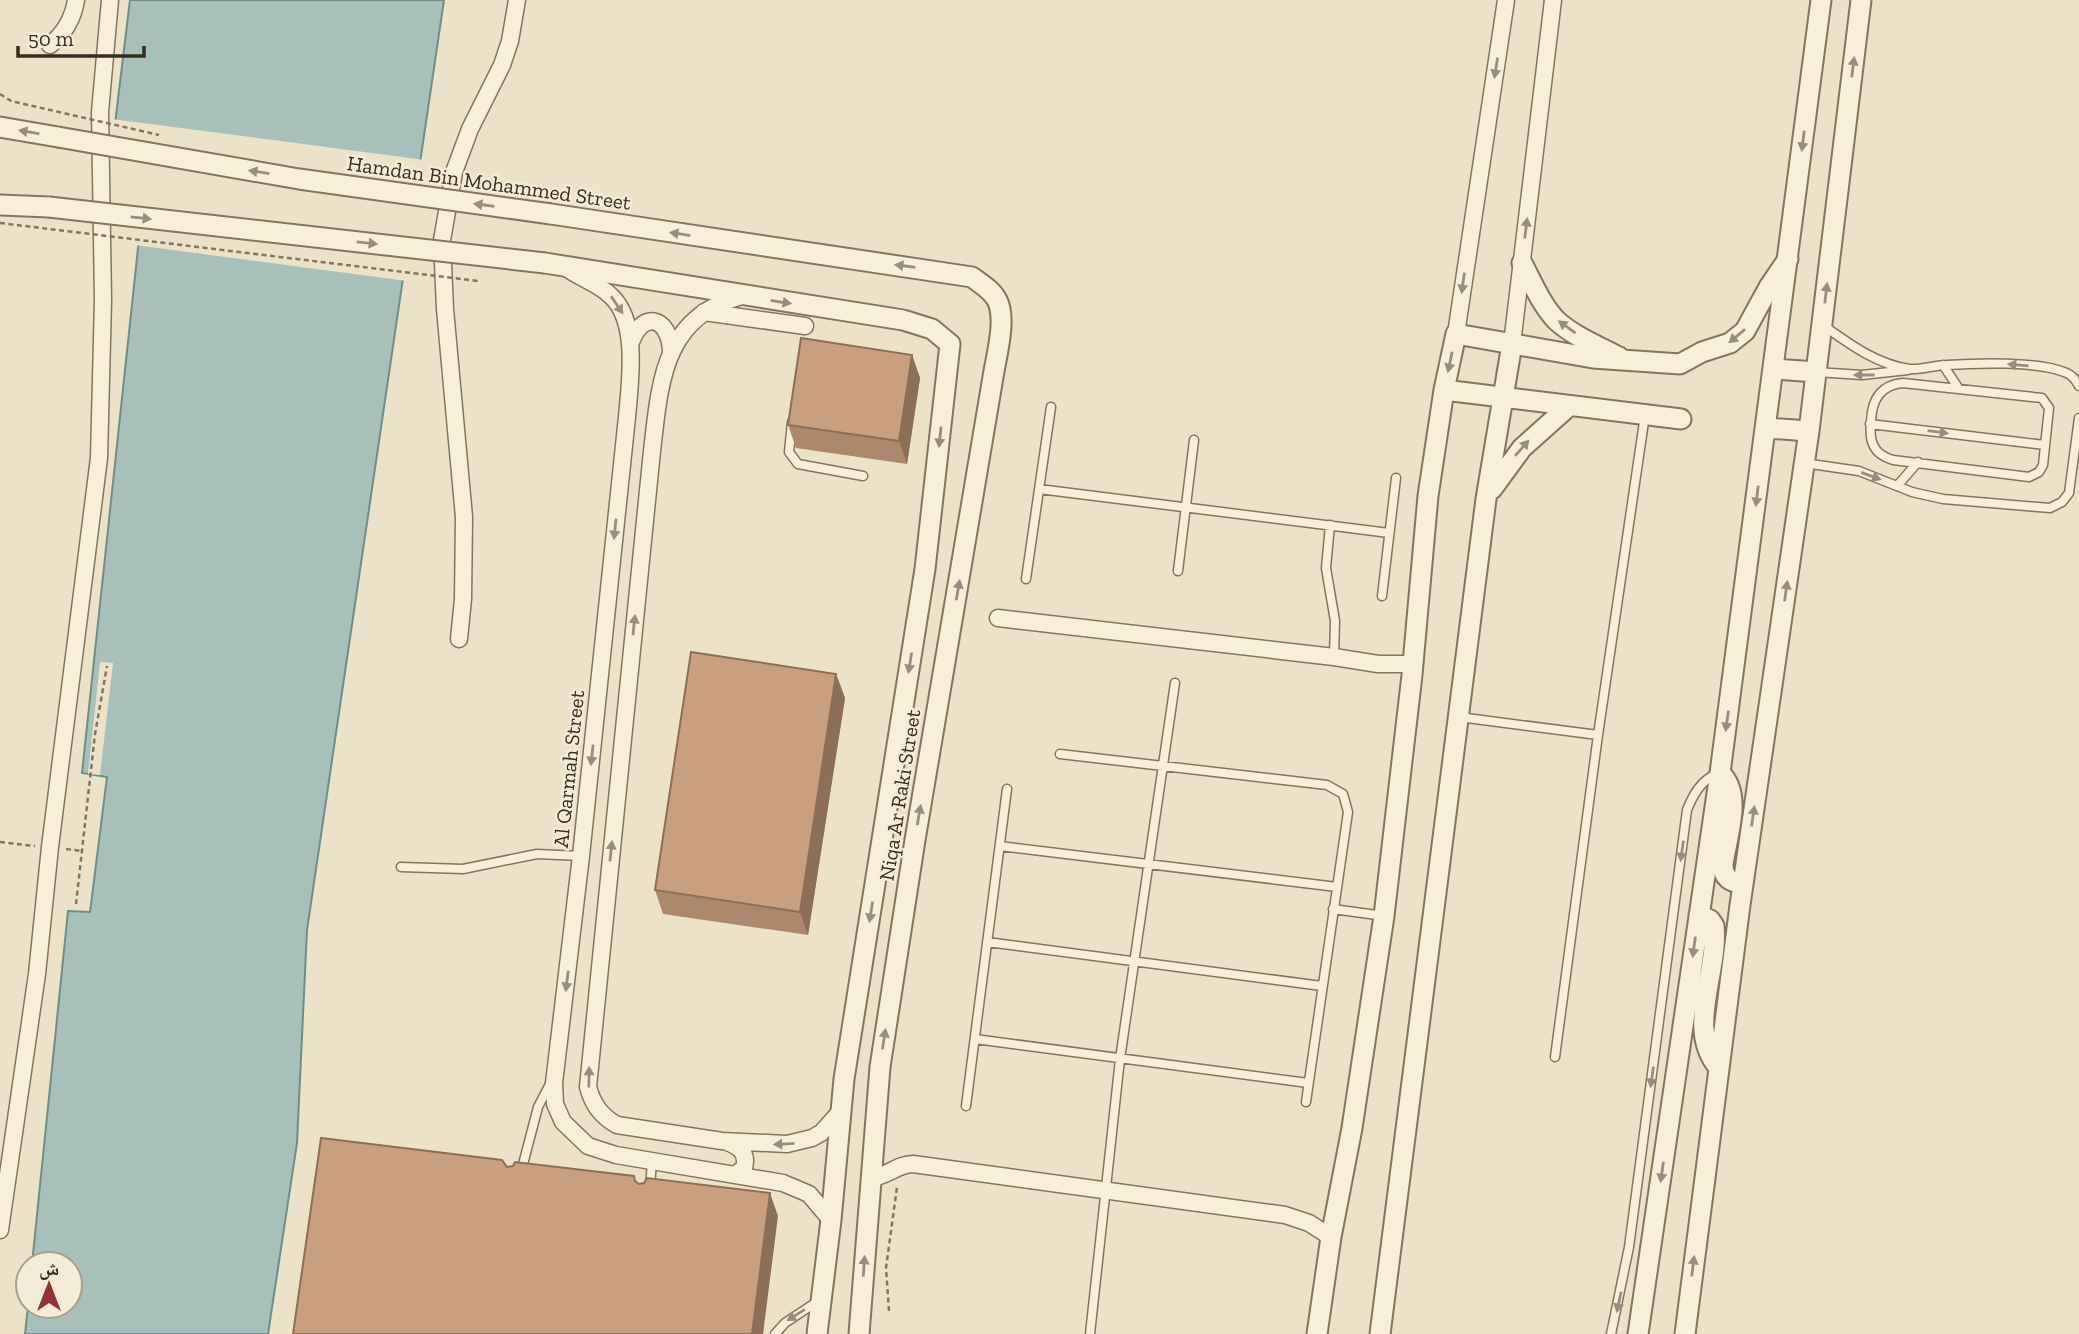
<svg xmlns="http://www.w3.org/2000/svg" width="2079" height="1334" viewBox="0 0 2079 1334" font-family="'Zilla Slab','Noto Naskh Arabic',serif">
  <rect width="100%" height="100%" fill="#ece2c7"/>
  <path fill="#a8c0ba" stroke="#6f8e87" stroke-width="2" d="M130 0H444L307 930 297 1143 268 1334H25L28 1306H70V1264H32L68 911 90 912 107 777 82 773 147 164 111 157Z"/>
  <path fill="#ece2c7" d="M112 119 425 160 407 281 135 245 143 166 108 159Z
    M100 662 113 663 100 775 88 774Z"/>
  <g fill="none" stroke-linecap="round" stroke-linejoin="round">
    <g stroke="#87745d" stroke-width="11">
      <path id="service" d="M1824 326C1849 344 1878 365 1910 369 1921 370 1935 365 1947 365 1976 363 2037 361 2064 372 2071 374 2076 380 2079 386
        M1943 365 1959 389
        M1816 372 1862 375 1908 370
        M1903 383 2042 398 2049 408 2043 465 2039 472 2029 477 1893 460C1872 454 1869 440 1871 421 1872 400 1880 385 1903 383Z
        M792 422 789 452 798 464 863 476
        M1870 424 2045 445
        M1804 463 1859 471 1912 492 1943 499 2050 508 2062 502 2069 493 2079 418
        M1897 486 1918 462
        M1039 489 1389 533
        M1330 525 1326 568 1335 621 1334 657
        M1178 571 1194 440
        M1026 579 1051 407
        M1382 596 1396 478
        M1459 717 1598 735
        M1060 754 1327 785 1343 794 1348 812 1306 1102
        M1000 846 1337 887
        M401 867 463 869 537 854 581 856
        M1333 909 1384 916
        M987 942 1322 986
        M975 1039 1308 1083
        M1555 1057 1598 735 1645 415
        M966 1106 1007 789
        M521 1172 538 1107 551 1082
        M650 1187 652 1162
        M775 1334 785 1323 818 1301
        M1090 1334 1120 1059 1175 683
        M1611 1334 1629 1247 1687 810C1693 795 1701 780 1717 774"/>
    </g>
    <g stroke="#87745d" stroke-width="19">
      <path id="minor" d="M50 45C65 33 73 19 76 0
        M565 267C579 278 598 283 611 296 639 322 630 382 627 417L581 856 554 1083 555 1104 563 1122 588 1146 616 1155 783 1183 809 1194 831 1220
        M742 296C663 316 660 382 652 451L588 1087C593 1105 601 1116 617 1125L722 1141 787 1144 812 1138 821 1133 840 1112
        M704 312 805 326
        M1456 334 1506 0
        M1512 344 1553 0
        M630 345C641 310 669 315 671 351
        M998 618 1334 657 1378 664H1413
        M459 639 463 599 464 517 445 309 442 240 454 172 470 129 502 65 510 41 517 0
        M727 1142C740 1147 748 1153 744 1168L735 1175
        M870 1178C887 1177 897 1164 913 1164L1285 1215 1309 1223 1331 1237
        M0 1230 37 974 50 847 99 458 103 300 100 112 110 0"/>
    </g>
    <g stroke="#87745d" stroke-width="23">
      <path id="tertiary" d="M0 127 58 137
        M0 205 49 207
        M551 214 972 277C981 284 992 290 997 300 1007 319 996 357 993 377L915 840 880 1067 859 1334
        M545 263 903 320 932 329 950 344 925 569 844 1079 831 1220 817 1334
        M1522 263C1532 282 1541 304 1556 320 1573 336 1598 346 1619 357
        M1774 369 1816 372
        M1444 390 1681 419
        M1766 428 1809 431
        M1492 489 1522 448 1569 406
        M1720 773C1743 794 1727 836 1723 864 1723 878 1730 882 1743 884
        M1699 915 1710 920 1714 926C1719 972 1685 1029 1719 1068
        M1317 1334 1331 1237 1352 1128 1384 916 1412 675 1428 496 1444 390 1456 334 1593 358 1680 364 1702 352 1730 343 1745 331 1769 287 1788 259
        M1380 1334 1486 499 1512 344
        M1638 1334 1720 773 1821 0
        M1685 1334 1740 905 1809 431 1861 0"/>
    </g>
    <path stroke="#87745d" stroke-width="2.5" stroke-dasharray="5 3.5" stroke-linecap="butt" d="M0 842 35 846
      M66 849 82 851
      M76 904 95 734 107 666
      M889 1311 886 1268 897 1187"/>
    <use href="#service" stroke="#f7efda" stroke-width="8"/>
    <use href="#minor" stroke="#f7efda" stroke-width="16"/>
    <use href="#tertiary" stroke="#f7efda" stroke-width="19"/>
    <g stroke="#87745d" stroke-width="23" stroke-linecap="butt">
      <path id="tertiary-bridge" d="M58 137 299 179 551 214
        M49 207 545 263"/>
    </g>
    <path stroke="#87745d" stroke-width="2.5" stroke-dasharray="5 3.5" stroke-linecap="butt" d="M0 94 11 101 159 135
      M0 223 478 281"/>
    <use href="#tertiary-bridge" stroke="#f7efda" stroke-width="19"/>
  </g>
  <path fill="#ac896d" d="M912 355 920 378 907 464 796 448 788 425Z
    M836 674 845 698 808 935 663 914 655 890Z"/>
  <path fill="#8c6f59" d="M912 355 920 378 907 464 899 441Z
    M836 674 845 698 808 935 800 912Z
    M770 1193 778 1216 763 1334H752Z"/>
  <path fill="#c89f7f" stroke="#8c6f59" stroke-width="2" d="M801 338 912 355 899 441 788 425Z
    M691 652 836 674 800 912 655 890Z
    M321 1138 502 1160 507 1167 513 1166 515 1162 634 1176 635 1181 639 1184 644 1183 647 1178 770 1193 752 1334H293Z"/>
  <defs><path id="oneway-solid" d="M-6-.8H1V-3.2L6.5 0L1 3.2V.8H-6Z" transform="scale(1.75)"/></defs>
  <g fill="#988e7d">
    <use href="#oneway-solid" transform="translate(1853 67) rotate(-83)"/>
    <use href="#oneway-solid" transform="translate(1496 68) rotate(99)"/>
    <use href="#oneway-solid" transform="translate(29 132) rotate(-170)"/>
    <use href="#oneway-solid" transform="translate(1803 141) rotate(97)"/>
    <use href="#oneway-solid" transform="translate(259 172) rotate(-171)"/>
    <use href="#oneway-solid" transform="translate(484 205) rotate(-172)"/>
    <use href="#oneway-solid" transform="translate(141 218) rotate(6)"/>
    <use href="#oneway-solid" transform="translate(1526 228) rotate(-83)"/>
    <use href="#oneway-solid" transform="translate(680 234) rotate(-171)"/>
    <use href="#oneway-solid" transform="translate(367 243) rotate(6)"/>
    <use href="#oneway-solid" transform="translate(905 266) rotate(-172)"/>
    <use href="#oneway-solid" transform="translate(1463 283) rotate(98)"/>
    <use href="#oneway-solid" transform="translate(1826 293) rotate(-83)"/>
    <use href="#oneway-solid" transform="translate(781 302) rotate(9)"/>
    <use href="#oneway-solid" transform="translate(617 305) rotate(56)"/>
    <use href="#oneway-solid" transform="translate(1567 327) rotate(-144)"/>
    <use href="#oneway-solid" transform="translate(1737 336) rotate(140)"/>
    <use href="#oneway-solid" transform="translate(1450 362) rotate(102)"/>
    <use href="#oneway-solid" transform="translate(2018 365) rotate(-175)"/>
    <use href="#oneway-solid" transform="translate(1864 375) rotate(-180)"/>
    <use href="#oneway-solid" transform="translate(1938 432) rotate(7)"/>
    <use href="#oneway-solid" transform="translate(940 437) rotate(96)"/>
    <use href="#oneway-solid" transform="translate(1522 448) rotate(-49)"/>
    <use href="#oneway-solid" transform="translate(1871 476) rotate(20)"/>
    <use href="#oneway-solid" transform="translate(1757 496) rotate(97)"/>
    <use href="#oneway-solid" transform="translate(615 529) rotate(96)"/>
    <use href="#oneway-solid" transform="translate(958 590) rotate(-80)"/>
    <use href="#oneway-solid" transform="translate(1786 591) rotate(-82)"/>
    <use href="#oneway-solid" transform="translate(634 625) rotate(-84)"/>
    <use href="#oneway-solid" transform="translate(910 663) rotate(99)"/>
    <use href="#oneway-solid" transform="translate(1727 721) rotate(98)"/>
    <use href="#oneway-solid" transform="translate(592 755) rotate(96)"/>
    <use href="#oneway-solid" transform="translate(919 815) rotate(-80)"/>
    <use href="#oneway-solid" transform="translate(1753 816) rotate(-82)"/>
    <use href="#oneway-solid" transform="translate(611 851) rotate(-84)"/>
    <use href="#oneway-solid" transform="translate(1682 851) rotate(98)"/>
    <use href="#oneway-solid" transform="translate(871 912) rotate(99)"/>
    <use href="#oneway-solid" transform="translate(1694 947) rotate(98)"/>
    <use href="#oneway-solid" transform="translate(567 981) rotate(97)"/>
    <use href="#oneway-solid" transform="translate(884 1039) rotate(-81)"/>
    <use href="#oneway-solid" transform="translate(589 1077) rotate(-89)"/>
    <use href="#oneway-solid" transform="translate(1652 1077) rotate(98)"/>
    <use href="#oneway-solid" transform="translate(784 1144) rotate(177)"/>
    <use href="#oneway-solid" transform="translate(1662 1172) rotate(98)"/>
    <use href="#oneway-solid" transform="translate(864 1266) rotate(-86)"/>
    <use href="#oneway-solid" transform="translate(1693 1266) rotate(-83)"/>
    <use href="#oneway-solid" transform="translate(1619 1302) rotate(102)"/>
    <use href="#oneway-solid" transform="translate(796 1315) rotate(148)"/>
  </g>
  <g text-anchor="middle" stroke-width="5" stroke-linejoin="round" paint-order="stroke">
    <g font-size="21" fill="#382c20" stroke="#f4ecd7">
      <text transform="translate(489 183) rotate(8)" y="7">Hamdan Bin Mohammed Street</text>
      <text transform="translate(569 769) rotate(-84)" y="7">Al Qarmah Street</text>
      <text transform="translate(900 795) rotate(-81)" y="7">Niqa Ar Raki Street</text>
    </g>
  </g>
  <g transform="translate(49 1285)"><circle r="33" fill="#f4ecd7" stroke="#a99f8e" stroke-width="2"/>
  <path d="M0-5L12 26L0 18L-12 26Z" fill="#933231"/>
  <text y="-10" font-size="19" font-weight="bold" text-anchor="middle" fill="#382c20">ش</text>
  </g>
  <path d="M18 46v10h126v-10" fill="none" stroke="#382c20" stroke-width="3.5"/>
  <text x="28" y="46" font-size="21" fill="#382c20" stroke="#f4ecd7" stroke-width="5" paint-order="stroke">50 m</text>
</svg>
